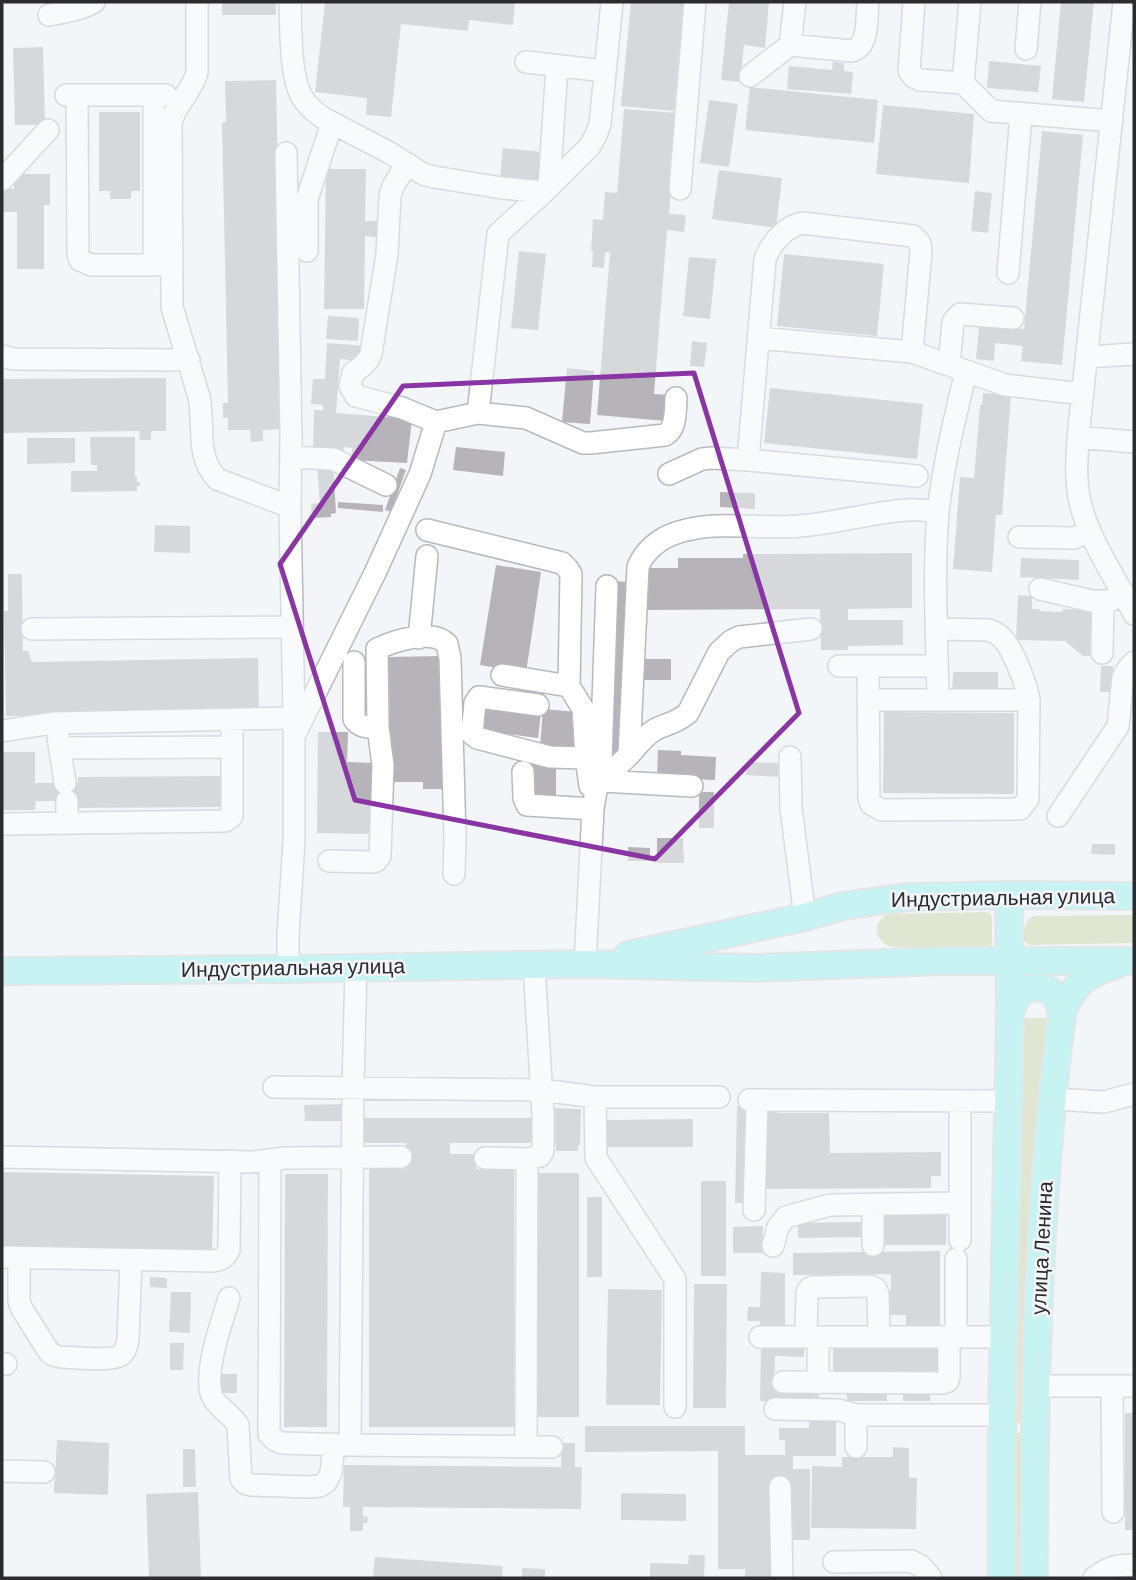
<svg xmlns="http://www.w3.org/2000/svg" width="1136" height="1580" viewBox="0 0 1136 1580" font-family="Barlow,sans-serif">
  <rect width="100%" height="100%" fill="#f3f5f9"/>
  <path fill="#c9d2a0" d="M985 912 990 913 992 917V943L991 947 987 948 890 947C874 939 871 923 888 914Z
    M1134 915V943L1030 945 1024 941C1022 931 1024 920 1035 916Z
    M1022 1018H1049L1029 1238 1024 1331 1023 1423H1014Z
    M1014 1433H1023L1022 1578H1013Z"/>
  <path fill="#b6b4b8" d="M222 2H276V15H222Z
    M325 2H515L513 25 469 20 468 31 401 24 391 117 366 115 367 98 315 92Z
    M631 2H684L674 111 621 106Z
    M729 2H769L765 48 744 45 740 82 721 80Z
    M1061 2H1094L1084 102 1052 99Z
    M43 47 45 125H15L13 48Z
    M989 61 1041 66 1038 92 987 88Z
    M833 62 844 63V71L853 72 851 94 787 89 789 66 832 70Z
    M276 80 283 429 263 430V441L251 442 250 430H228V418H223V403H228L222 123 226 122 225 81Z
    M750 87 878 100 874 143 745 130Z
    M709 100 738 104 729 167 700 163Z
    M883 105 974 114 969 183 876 174Z
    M624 109 677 113 669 214 686 215 684 232 667 230 654 394 669 395 666 421 597 415 610 253 605 252 604 268 592 267 593 251H591L593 219 603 220 605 192 617 193Z
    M99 112H140V191H131V199H110V191H99Z
    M1042 131 1083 135 1062 365 1021 361 1023 346 995 343 994 361 976 359 979 325 1024 329Z
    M503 148 543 152 541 180 500 177Z
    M326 169H366L365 221H378L377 237 365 236 364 309H324Z
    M719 170 782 178 776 228 712 219Z
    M14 174H50V205H44V269H17V212H3V189H14Z
    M975 191 992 193 988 233 971 231Z
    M519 251 546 254 538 330 511 328Z
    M784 254 884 264 877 336 777 326Z
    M689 257 716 259 710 319 683 316Z
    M328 316 359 318 358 341 326 339Z
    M692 341 707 343 704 367 690 366Z
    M327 343 366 346 361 361 340 359 336 413 412 419 407 463 351 460 352 448 344 447 343 452 313 450 314 410H323V405L311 404 313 379H325Z
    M567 368 594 371 590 424 562 422Z
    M166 378V431H151V440H140L139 431 2 433V379Z
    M770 388 923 404 917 459 764 443Z
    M983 393 1011 395 1002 515H996L992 572 953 569 960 477 974 478 980 405H982Z
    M90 437H135V477H137V482H140V486H137V491L71 492V471H97V465H91Z
    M27 438H75V463L27 464Z
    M456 447 505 452 503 476 453 470Z
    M333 465 336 513 331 514V517L312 518 311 504 320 503 317 466Z
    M400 468 406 470 391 512 385 510Z
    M720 492 755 493V509L720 507Z
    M338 502 383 505V512L338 508Z
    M155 525 190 526V553L154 552Z
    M912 553V608L848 609V620H903V645L848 646V650H821L820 609 643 610 642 568H678V558H743V554Z
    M1021 558 1079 560V580L1020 577Z
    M496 565 541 572 526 673 480 665Z
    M8 574H22L23 651H28L32 662 258 658 259 713 6 716 4 611H8Z
    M615 581 626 582 620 753 608 752Z
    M1018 595 1032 596V609H1040L1039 611 1062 612 1063 609 1097 610V621H1091L1090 656H1083L1065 641 1016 640Z
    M441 656 443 789H423V782H390L389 657Z
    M641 659H671V680H641Z
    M1101 666H1113V692H1100Z
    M953 672H998V694L952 693Z
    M481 704 541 712 538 738 477 730Z
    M543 709 577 712 574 750 540 747Z
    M884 712 1014 713V794L883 793Z
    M318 732H348L347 762 374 763 373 834 317 833Z
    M658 750 681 751V755L716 757 715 780 657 778Z
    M2 752H35V783H78V777L220 776 221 807 78 808V801H36L35 810H2Z
    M747 762 779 763 778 777 746 775Z
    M530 764H556V799H530Z
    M699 792H714V828H699Z
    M657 838H683L684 863H657Z
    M1092 844H1115V855L1091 854Z
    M628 847 650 848V861H628Z
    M762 1103H776L777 1113H829L830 1153 941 1152V1176H931V1188L763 1189Z
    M344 1104V1121H305L304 1105Z
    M737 1106H750L748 1203H735Z
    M552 1108 581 1109 580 1145H578V1151H556V1144H551Z
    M363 1118H535V1143H450V1154H476V1169H514V1427H369V1169H406V1143H363Z
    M693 1119V1147H607V1120Z
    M2 1172 214 1176 212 1252 2 1249Z
    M538 1173H579V1417H537Z
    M285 1174H328L327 1427H284Z
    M701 1181H726V1276H701Z
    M587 1197H602V1277H587Z
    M946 1212V1245H880L879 1213Z
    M863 1222V1237L798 1238V1223Z
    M763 1226V1253H733V1227Z
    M940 1251V1331H906V1315H888L887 1290H891V1274L793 1275V1253Z
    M761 1272 785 1273V1332H760V1321H747L748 1307H760Z
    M150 1277 167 1278V1288L150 1287Z
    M694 1284H727L726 1408H693Z
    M608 1289 662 1290 660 1405H606Z
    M171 1292H191L190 1333 169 1332Z
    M170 1343H184L183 1370H170Z
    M761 1343H804V1357L775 1356 774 1388 819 1389V1402L760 1401Z
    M939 1344V1379H833V1345Z
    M216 1374H237V1393H216Z
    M847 1387 887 1388V1401H847Z
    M930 1387V1401H903V1388Z
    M1125 1413H1134V1530H1125Z
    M809 1416H836V1456H793V1469H810V1540H787L773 1578H745V1569H718V1451L585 1452V1426H745V1455H785V1440H779V1428H809Z
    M57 1440 109 1443 108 1495 54 1493Z
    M562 1443H575V1467H582L581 1509 363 1507V1516L368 1517 367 1523H363V1531H350V1507H343L344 1465 561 1467Z
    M893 1447 909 1448V1478H917L916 1529 811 1528 812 1466 842 1467V1457H893Z
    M183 1449H195L196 1487H183Z
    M198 1492 201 1578H149L146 1494Z
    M621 1493 686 1494V1521L621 1520Z
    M689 1555H705L704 1578H650V1563L688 1564Z
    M375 1557 503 1566 502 1578H373Z
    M522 1568 545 1569V1578H522Z"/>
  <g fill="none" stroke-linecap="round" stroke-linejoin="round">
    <g stroke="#b8b9be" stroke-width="24">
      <path id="minor" d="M197 2V72C193 90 176 104 171 122L172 307 199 397C205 427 195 455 217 479L290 507 294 718V841L288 935V969
        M290 2C291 27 290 68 299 91 304 103 314 112 325 119L390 153 423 174 434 177 502 188 544 192
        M914 2 909 71 914 77 920 80 963 83 970 2
        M1124 2 1078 437C1077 458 1075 481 1080 502 1088 538 1117 581 1134 614
        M49 15C65 12 80 10 94 2
        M790 45 851 51C870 47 866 18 868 2
        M1026 49 1030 2
        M526 62 605 71
        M750 76 790 45 795 2
        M963 83 991 111 1112 121
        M66 95H166
        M77 95 78 254 80 260 91 265H154
        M154 95V265L168 264
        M286 153 291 436 290 507
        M407 164 393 186 390 196 387 254 371 354C367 364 361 367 353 373L350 386 356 396 402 408 436 422 478 413 498 234 544 192 590 146 596 135 600 124 612 2
        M2 180 48 130
        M549 187 557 66
        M680 189 695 2
        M307 251V199L332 123
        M1008 273 1021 114
        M758 338 912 352
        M2 356 13 359 189 360
        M1087 357 1134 354
        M949 365 953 322 960 314 1013 318
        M478 413 526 418 583 443H591L665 435C677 429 675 410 676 398
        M1078 437 1134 442
        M291 457 333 459 386 485
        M748 460 917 476
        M669 474 702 459 712 458 748 460 765 259C771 243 785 227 802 223L913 236 920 243 921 251 912 352 966 371
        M427 530 562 563 567 568 571 574 569 686
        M1019 537 1074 538 1090 531
        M1040 589 1092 601H1110L1124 593
        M32 629 291 627
        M419 638 427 556
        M1102 653 1103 601
        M354 662V719C360 728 368 727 378 727
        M839 666H937
        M868 666 869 798 871 804 882 810 1020 809 1028 799 1029 700C1027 685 1013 650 1003 639 999 634 994 632 989 630L937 629
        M502 675 569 686 583 709 586 758
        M869 700H1029
        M938 700C937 638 933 575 938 513 943 465 955 418 966 371L1005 385 1083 394
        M538 705 479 697 475 703 472 734 477 738 550 757 586 758 590 786
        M2 731 53 723 294 718
        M296 732 375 573 420 474 436 422
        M58 737 65 783
        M60 748 232 747
        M629 755C637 746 645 735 656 729 667 724 678 722 688 713L719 652 731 641 739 637 811 629
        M790 757 791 808 805 917
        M523 772 524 798 527 805 593 809
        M602 781 692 786
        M597 786 629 755 638 567C644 551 660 538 676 533 716 519 759 530 800 526 835 523 870 513 906 510 917 509 928 511 938 512
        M1058 816 1118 726 1123 677 1127 670 1134 662
        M67 822V801
        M2 824 225 821 232 816V719
        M329 861 372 862 376 861 380 856 383 765 378 727 377 649C394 641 432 628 447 644L450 658 455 838 454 874
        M585 964 593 809 601 760 607 586
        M356 967 353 1088 350 1445 552 1447
        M274 1087 542 1090 595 1097 596 1158 675 1279V1407
        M595 1097H719
        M1053 1099 1104 1102 1134 1094
        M749 1100 1008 1101
        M2 1157 252 1162 270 1160
        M485 1158 527 1159 540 1156 543 1151V1115L534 964
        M873 1204V1245
        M754 1210 757 1100
        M960 1240V1101
        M773 1246 778 1227 786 1217 830 1205 960 1203
        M2 1257 213 1261C221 1260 225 1258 229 1250L230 1161
        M19 1258V1301L22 1309 49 1352 53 1355 60 1357C74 1357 111 1362 121 1355 126 1351 127 1345 128 1340L131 1260
        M956 1259V1337
        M229 1298C222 1322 203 1373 212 1396 216 1406 231 1414 238 1425L241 1479 245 1483 251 1485 307 1487 320 1486 326 1482 331 1473 334 1444
        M760 1337H1004
        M806 1337 807 1293 809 1289 813 1287 870 1286 876 1289 878 1294 879 1337
        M2 1364H6
        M783 1382 943 1383 948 1381 949 1377V1337
        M818 1383V1337
        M1035 1386H1134
        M1112 1386 1113 1512
        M775 1409 839 1410 856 1415H1002
        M856 1415V1447
        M350 1445 282 1443 275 1440 269 1434 270 1160 284 1158 401 1157
        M526 1446 527 1159
        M2 1471 44 1472
        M780 1487 782 1578
        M834 1562 911 1561 921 1566 931 1578
        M1094 1578C1109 1567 1115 1565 1134 1565"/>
    </g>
    <g stroke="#d1d1d1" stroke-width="30">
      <path id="major" d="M628 955 805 917 843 906 885 900 910 897 1009 895 1134 896
        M2 971 288 969 585 964 756 968 940 961H1134
        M1010 1013C1013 1006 1015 998 1021 993 1024 989 1027 989 1031 988 1050 984 1059 997 1062 1014
        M1002 1578V1415L1010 1013 1009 895
        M1034 1578C1034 1389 1038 1201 1062 1014 1071 986 1088 972 1116 965"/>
    </g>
    <use href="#minor" stroke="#fff" stroke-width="21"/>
    <use href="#major" stroke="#94efea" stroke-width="26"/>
  </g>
  <path d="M0 0H1136V1580H0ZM694 373 799 713 655 859 355 800 280 564 403 386Z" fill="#f3f5f9" fill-opacity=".55" fill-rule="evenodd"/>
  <path fill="none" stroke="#8936a4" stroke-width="5" stroke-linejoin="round" d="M694 373 799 713 655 859 355 800 280 564 403 386Z"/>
  <g text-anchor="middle" stroke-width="5" stroke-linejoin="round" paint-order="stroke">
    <g font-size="21" fill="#2c2c2e" stroke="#f3f5f9">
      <text transform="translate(1003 898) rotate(-1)" y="7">Индустриальная улица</text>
      <text transform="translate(293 968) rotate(-1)" y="7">Индустриальная улица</text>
      <text transform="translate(1042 1248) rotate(-87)" y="7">улица Ленина</text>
    </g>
  </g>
  <rect width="1136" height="1580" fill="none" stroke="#2c2c2e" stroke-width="7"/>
</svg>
